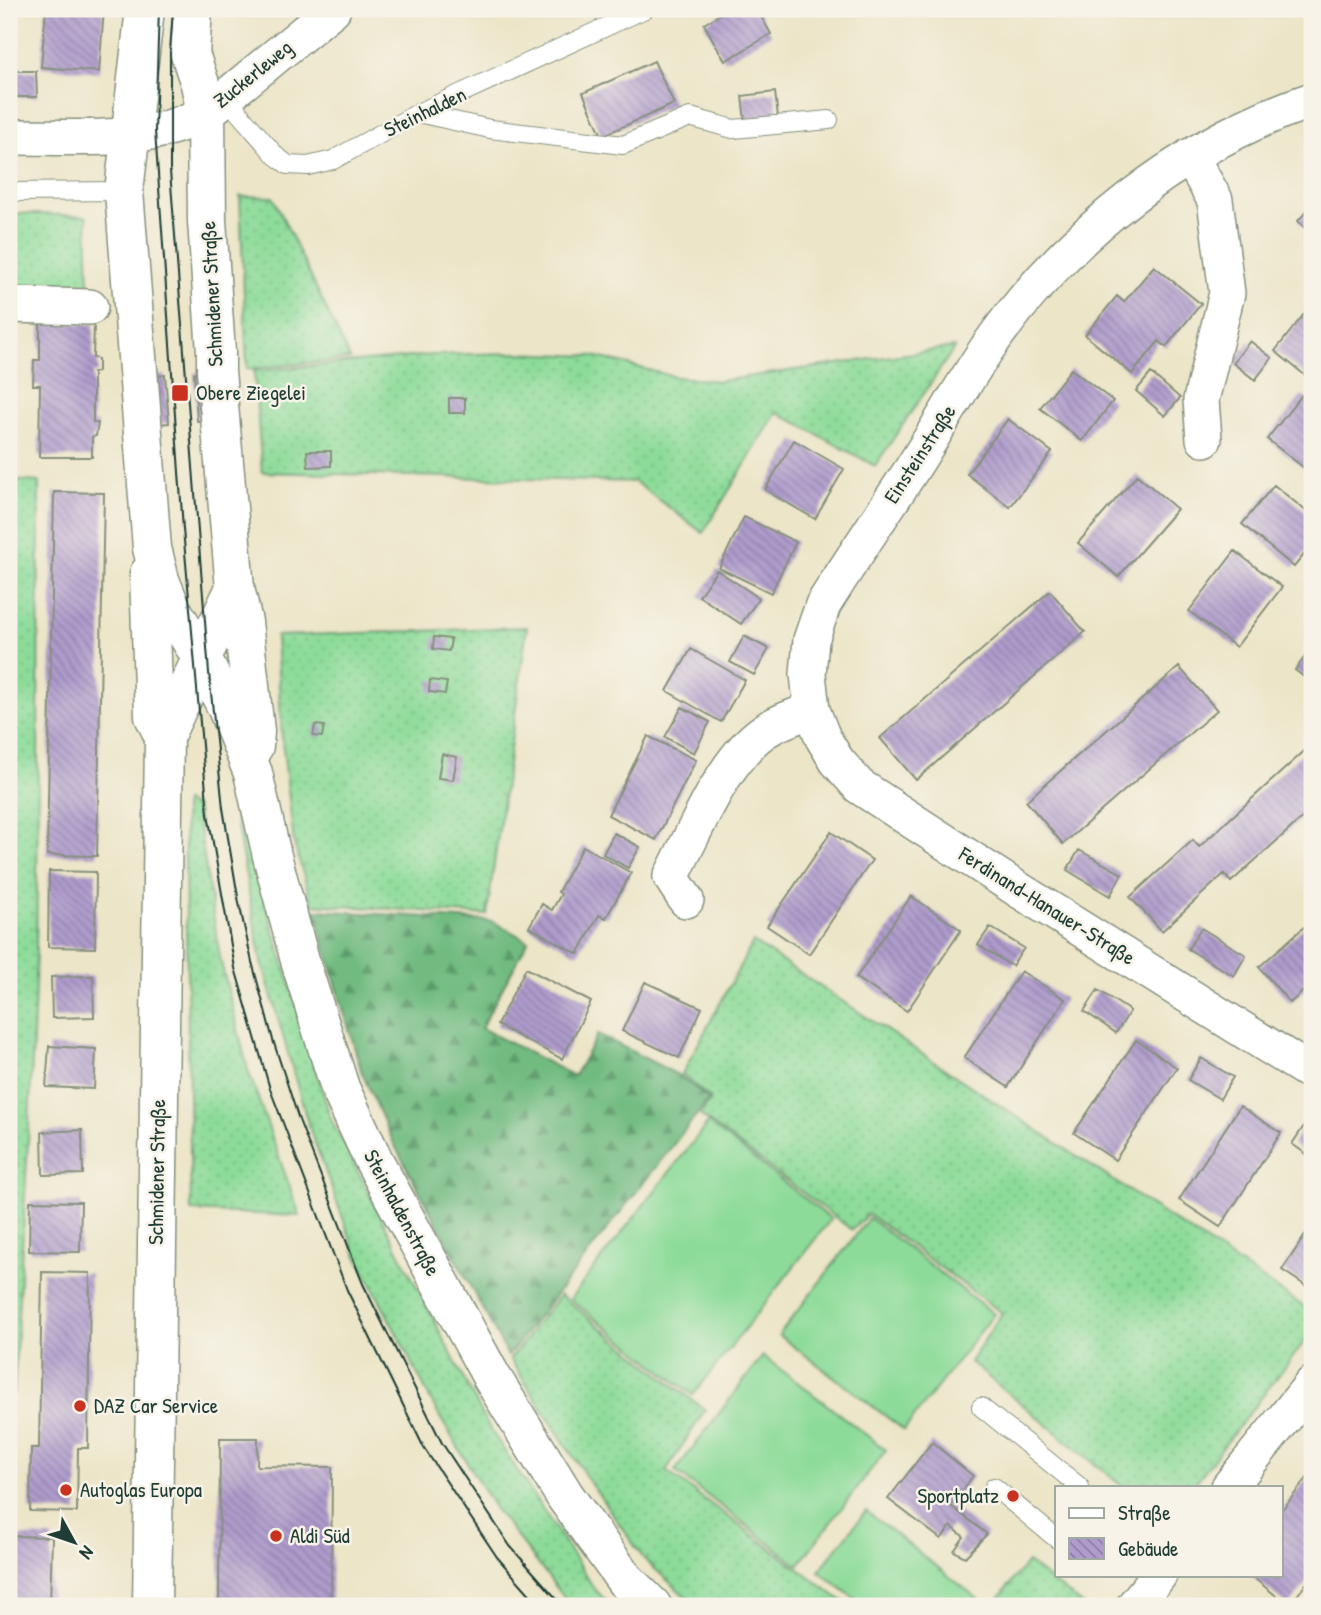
<svg xmlns="http://www.w3.org/2000/svg" width="1321" height="1615" viewBox="0 0 1321 1615" font-family="'Patrick Hand',sans-serif">
  <defs>
    <pattern id="grass-dots" width="8" height="8" patternUnits="userSpaceOnUse" patternTransform="scale(1.75)"><rect width="8" height="8" fill="#8cdb99"/><path d="M2 2h.1M6 6h.1" fill="none" stroke="#78bd84" stroke-width="1.8" stroke-linecap="round"/></pattern>
    <pattern id="forest-firs" width="22" height="20" patternUnits="userSpaceOnUse" patternTransform="scale(1.75)"><rect width="22" height="20" fill="#71bb81"/><path d="M5 1l3.5 6h-7zM16 11l3.5 6h-7z" fill="#5c996a"/></pattern>
    <pattern id="building-back-hatch" width="6" height="6" patternUnits="userSpaceOnUse" patternTransform="scale(1.75)"><rect width="6" height="6" fill="#af9bcc"/><path d="M-1 5l2 2M0 0l6 6M5-1l2 2" fill="none" stroke="#8e80a6"/></pattern>
  </defs>
  <rect width="100%" height="100%" fill="#f7f3e8"/>
  <filter id="ink" filterUnits="userSpaceOnUse"><feTurbulence type="fractalNoise" baseFrequency=".0143" numOctaves="2"/><feDisplacementMap in="SourceGraphic" scale="14" xChannelSelector="R" yChannelSelector="G"/><feConvolveMatrix kernelMatrix="1 2 1 2 8 2 1 2 1" color-interpolation-filters="sRGB"/></filter>
  <filter id="wash" filterUnits="userSpaceOnUse"><feTurbulence type="fractalNoise" baseFrequency=".00686" numOctaves="4" result="noise"/><feDisplacementMap in="SourceGraphic" scale="28" xChannelSelector="R" yChannelSelector="G"/><feGaussianBlur stdDeviation="1.57" result="paint"/><feColorMatrix in="noise" values="0 0 0 0 0 0 0 0 0 0 0 0 0 0 0 0 0 1.4 0 .05"/><feComposite in="paint" operator="in"/></filter>
  <g filter="url(#wash)">
    <rect width="100%" height="100%" fill="#ece5c8"/>
    <path fill="url(#grass-dots)" stroke="#568c66" stroke-width="2" d="M240 196 273 197 350 359 247 369Z
      M9 213 87 216 89 288 9 290Z
      M955 347 875 466 777 412 703 533 635 482 262 472 254 371 433 355 515 353 594 356 676 377 719 381Z
      M9 480 39 482C38 637 39 793 36 948 33 1096 21 1244 14 1392H9Z
      M527 627 487 915 312 904 294 843 282 739 276 636Z
      M229 782 331 1119 487 1424 596 1591 612 1606H571L495 1509 438 1414 357 1256 309 1127 260 955Z
      M184 802 196 807 220 958 248 1070 300 1216 191 1211Z
      M753 942 1312 1312V1332L1192 1487H1123L970 1362 1002 1313 868 1214 852 1230 700 1115 711 1099 682 1074Z
      M560 1295 705 1410 666 1471 849 1606H696L644 1559 589 1481 510 1359Z
      M1027 1562 1084 1606H993Z"/>
    <path fill="url(#forest-firs)" stroke="#487c5a" stroke-width="2" d="M314 910 492 921 528 941 481 1028 574 1076 598 1034 680 1076 709 1099 508 1356 394 1144 362 1073Z"/>
    <path fill="#8cdb99" stroke="#568c66" stroke-width="2" d="M708 1123 831 1219 693 1395 570 1299Z
      M869 1218 994 1314 904 1430 779 1335Z
      M763 1356 886 1450 798 1565 675 1471Z
      M866 1511 987 1606H864L819 1571Z"/>
    <g id="blocks">
      <path fill="url(#building-back-hatch)" d="M46 9H104L99 72 41 67Z
        M729 9H757L771 34 725 61 704 24Z
        M654 61 674 104 602 136 583 93Z
        M9 71H36L37 97H9Z
        M775 92 778 117 745 121 742 96Z
        M1312 205V235L1298 221Z
        M1154 266 1201 304 1166 347 1159 341 1132 374 1085 335 1117 296 1124 302Z
        M1312 304V381L1275 351Z
        M40 324H94L93 358 98 359V372L93 373V422L98 423 96 436 92 437V457H39L40 385H33L34 360H40Z
        M1250 341 1272 358 1255 380 1233 363Z
        M1071 369 1113 401 1082 441 1040 408Z
        M203 372 207 420 197 421 194 373Z
        M1151 373 1180 398 1165 416 1136 391Z
        M165 375 169 423 159 424 156 376Z
        M1302 395 1312 403V474L1267 439Z
        M449 398H465V413H449Z
        M1008 419 1052 452 1010 507 967 474Z
        M794 440 844 469 815 519 765 490Z
        M307 451H331V466L308 467Z
        M1137 475 1177 509 1118 577 1078 543Z
        M1274 485 1312 516V545L1294 567 1242 524Z
        M54 492 104 493 97 856 47 855Z
        M744 517 796 542 771 593 719 568Z
        M1235 551 1282 587 1236 647 1189 611Z
        M717 570 759 598 741 624 699 596Z
        M1050 591 1085 632 916 780 880 738Z
        M744 636 769 649 754 675 730 662Z
        M434 637 451 639 449 651 433 649Z
        M1312 648V683L1295 670Z
        M691 649 745 680 721 722 667 691Z
        M1179 667 1217 710 1063 844 1026 801Z
        M430 680 447 682 445 694 429 692Z
        M682 707 710 722 694 753 665 737Z
        M315 725 324 726 322 737 313 736Z
        M648 736 696 760 656 840 608 815Z
        M1312 744V809L1231 882 1224 874 1162 931 1130 897 1193 840 1199 847Z
        M442 754 457 757 453 780 438 778Z
        M831 832 872 860 809 954 767 926Z
        M614 833 640 847 628 868 603 854Z
        M583 846 631 873 606 918 599 915 578 954 529 927 542 904 552 910 561 894 558 892Z
        M1079 850 1122 874 1110 896 1067 870Z
        M49 871 96 872 95 948 48 947Z
        M911 896 961 930 907 1011 856 978Z
        M1312 920V983L1290 1003 1259 967Z
        M990 927 1024 948 1012 966 978 945Z
        M1201 928 1246 955 1234 976 1188 949Z
        M526 968 591 1002 562 1059 497 1025Z
        M1021 971 1065 999 1008 1087 964 1058Z
        M93 976 94 1017 52 1018 51 977Z
        M645 982 702 1008 679 1058 622 1031Z
        M1098 990 1130 1011 1116 1033 1084 1011Z
        M1136 1040 1177 1068 1115 1160 1074 1133Z
        M49 1046 96 1049 94 1089 46 1087Z
        M1201 1058 1233 1077 1220 1099 1188 1080Z
        M1240 1106 1281 1133 1220 1227 1179 1200Z
        M1306 1123 1312 1128V1158L1292 1144Z
        M82 1130 83 1174 43 1175 42 1132Z
        M30 1201 81 1202 80 1252 29 1251Z
        M1312 1225V1290L1282 1270Z
        M42 1272 90 1273 88 1448H78L77 1512 30 1511 31 1448H39Z
        M220 1438H258L257 1466 332 1467 331 1606H219Z
        M932 1442 973 1476 951 1506 987 1534 965 1557 954 1551 964 1537 951 1526 941 1539 888 1499Z
        M1312 1472V1576L1289 1606 1250 1575H1281V1511Z
        M9 1536 52 1537 50 1606H9Z"/>
    </g>
  </g>
  <g filter="url(#ink)">
    <use href="#blocks" fill-opacity="0" stroke="#86917e" stroke-width="2"/>
    <g fill="none" stroke-linecap="round" stroke-linejoin="round">
      <g stroke="#86917e" stroke-width="20">
        <path id="lane" d="M230 94 238 112 276 156 288 165 308 166 333 160 418 113 645 9
          M418 113 490 129 623 145 690 117 733 129 829 120
          M9 192 124 191
          M981 1407 1080 1487
          M994 1487 1057 1539"/>
      </g>
      <g stroke="#86917e" stroke-width="38">
        <path id="street" d="M1312 100C1180 144 1065 236 986 350 959 390 936 432 910 472 881 516 851 560 823 605L811 640 808 674 812 710 823 738 837 761 859 786 1019 890 1312 1073
          M9 137C76 136 158 147 215 106L333 9
          M1190 156 1215 200 1227 293 1201 400 1204 439
          M9 305 90 307
          M686 900 671 877C694 834 723 760 763 732 777 722 796 716 812 710
          M1229 1487 1312 1384
          M1134 1606 1159 1575"/>
      </g>
      <g stroke="#86917e" stroke-width="41">
        <path id="secondary" d="M145 9 124 191 152 548 160 580 172 610 201 657 226 706 253 773 272 856 301 964 340 1088 373 1159 491 1376 565 1496 625 1580 652 1606
          M193 9 190 54 200 84 206 113 207 221 216 352V371L235 588 243 622 255 731 254 746
          M149 574 154 716 164 737
          M152 1606 164 737 235 588"/>
      </g>
      <use href="#lane" stroke="#fff" stroke-width="18"/>
      <use href="#street" stroke="#fff" stroke-width="35"/>
      <use href="#secondary" stroke="#fff" stroke-width="38"/>
      <path stroke="#1f3d34" stroke-width="2" d="M159 9 155 131 183 529 208 814 235 968 270 1089 347 1290 424 1448 497 1557 540 1606
        M173 9 170 52V171L209 673 223 808 239 903 252 962 273 1040 299 1120 363 1284 442 1443 510 1546 563 1606"/>
    </g>
  </g>
  <g fill="#c8321e" stroke="#f7f3e8" stroke-width="2.5">
    <rect x="171" y="384" width="18" height="18" rx="3.5"/>
    <circle cx="80" cy="1406" r="7"/>
    <circle cx="66" cy="1490" r="7"/>
    <circle cx="1013" cy="1496" r="7"/>
    <circle cx="276" cy="1536" r="7"/>
  </g>
  <g text-anchor="middle" stroke-width="5" stroke-linejoin="round" paint-order="stroke">
    <g font-size="21" fill="#1f3d34" stroke="#f7f3e8">
      <text transform="translate(253 74) rotate(-39)" y="7">Zuckerleweg</text>
      <text transform="translate(425 112) rotate(-26)" y="7">Steinhalden</text>
      <text transform="translate(212 294) rotate(-93)" y="7">Schmidener Straße</text>
      <text transform="translate(920 454) rotate(-57)" y="7">Einsteinstraße</text>
      <text transform="translate(1047 906) rotate(32)" y="7">Ferdinand-Hanauer-Straße</text>
      <text transform="translate(157 1172) rotate(-89)" y="7">Schmidener Straße</text>
      <text transform="translate(402 1213) rotate(62)" y="7">Steinhaldenstraße</text>
    </g>
    <g font-size="21" fill="#1f3d34" stroke="#f7f3e8" text-anchor="start">
      <text x="196" y="400">Obere Ziegelei</text>
      <text x="94" y="1413">DAZ Car Service</text>
      <text x="80" y="1497">Autoglas Europa</text>
      <text x="999" y="1503" text-anchor="end">Sportplatz</text>
      <text x="290" y="1543">Aldi Süd</text>
    </g>
  </g>
  <rect width="1321" height="1615" fill="none" stroke="#f7f3e8" stroke-width="35"/>
  <rect x="1055" y="1486" width="228" height="91" fill="#f7f3e8" stroke="#a1aaa0" stroke-width="2"/>
  <rect x="1069" y="1508" width="35" height="10" fill="#ffffff" stroke="#a1aaa0" stroke-width="2"/>
  <text x="1118" y="1520" font-size="21" fill="#1f3d34">Straße</text>
  <rect x="1069" y="1538" width="35" height="21" fill="url(#building-back-hatch)" stroke="#a1aaa0" stroke-width="2"/>
  <text x="1118" y="1556" font-size="21" fill="#1f3d34">Gebäude</text>
  <g transform="translate(74 1542) rotate(130)" stroke="#f7f3e8" stroke-width="5" paint-order="stroke">
  <path d="M0-5L12 26L0 18L-12 26Z" fill="#1f3d34"/>
  <text y="-10" font-size="19" font-weight="bold" text-anchor="middle" fill="#1f3d34">N</text>
  </g>
</svg>
